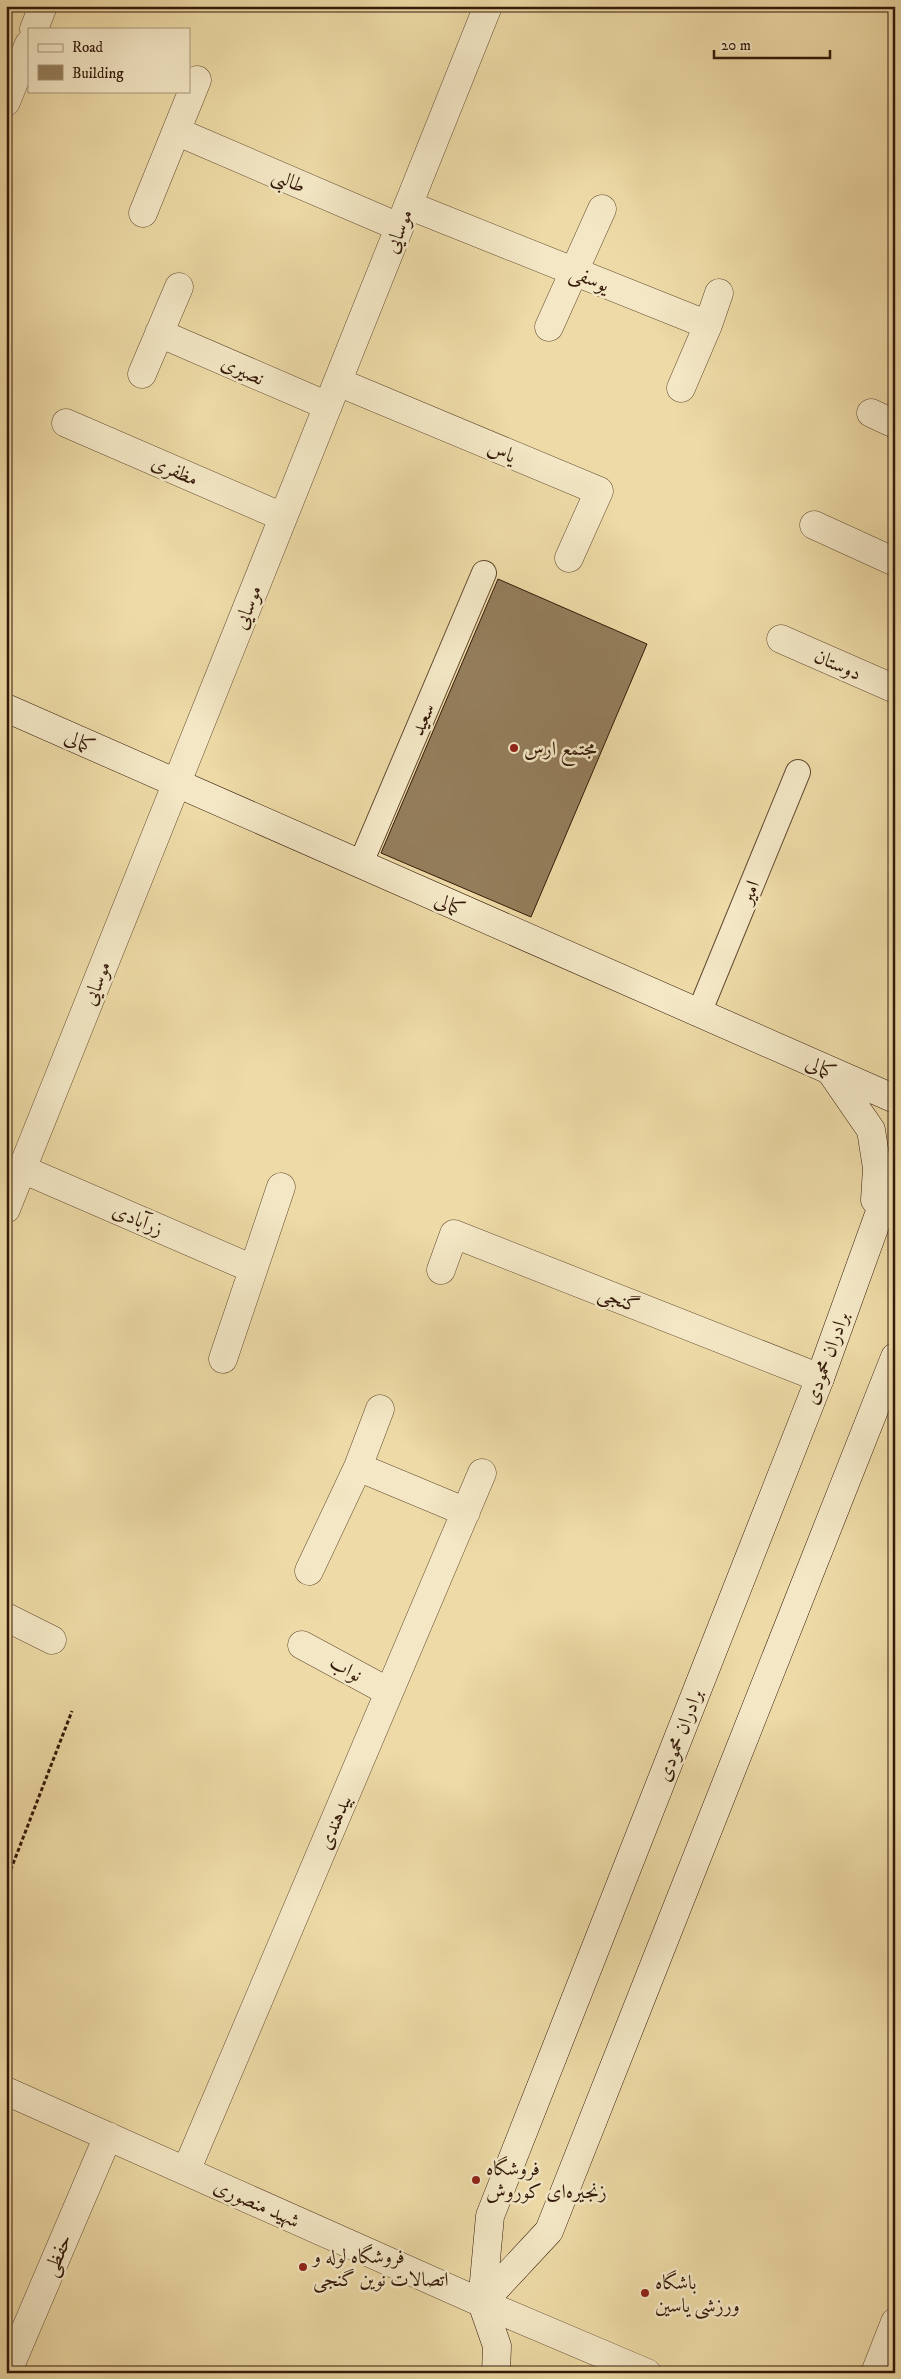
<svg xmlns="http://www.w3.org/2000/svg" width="901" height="2379" viewBox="0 0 901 2379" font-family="'IM FELL DW Pica',Amiri,serif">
  <rect width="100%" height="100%" fill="#eddaa6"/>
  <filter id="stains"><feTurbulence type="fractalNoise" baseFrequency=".004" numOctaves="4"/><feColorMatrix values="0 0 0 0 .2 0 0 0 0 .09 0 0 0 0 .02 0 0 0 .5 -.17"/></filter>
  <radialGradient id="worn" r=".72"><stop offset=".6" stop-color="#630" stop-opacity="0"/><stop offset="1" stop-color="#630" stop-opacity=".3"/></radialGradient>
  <path fill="#947d5b" stroke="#341909" d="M498 579 647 644 531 917 381 853Z"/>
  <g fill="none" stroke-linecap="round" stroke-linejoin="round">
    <g stroke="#624930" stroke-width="26">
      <path id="lane" d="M360 865 484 573
        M699 1013 798 772"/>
    </g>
    <g stroke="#624930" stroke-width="29">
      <path id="street" d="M34 29 43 6
        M6 102 29 44
        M178 132 399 227
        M408 205 708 325 681 388
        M143 213 197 80
        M708 325 719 293
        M549 327 602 209
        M159 333 328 406
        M142 374 179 287
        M338 382 599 491 569 558
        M871 413 895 424
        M66 423 283 517
        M814 525 895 562
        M781 639 895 689
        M22 1169 253 1269
        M6 1209 488 6
        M441 1270 454 1234 820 1378
        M223 1359 281 1187
        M358 1467 380 1409
        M309 1571 358 1467 466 1512
        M6 1617 52 1640
        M302 1645 389 1692
        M6 2091 482 2303 647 2373
        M186 2171 482 1473
        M7 2373 108 2136
        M875 2373 895 2322"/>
    </g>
    <g stroke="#341909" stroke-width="29">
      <path id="secondary" d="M6 708 895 1099
        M831 1072 871 1130 877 1168 875 1200
        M482 2303 549 2231 895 1357
        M496 2373 497 2346 482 2303 490 2216 820 1378 895 1170"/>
    </g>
    <path stroke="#341909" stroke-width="3" stroke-dasharray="4 2.5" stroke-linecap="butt" d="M6 1882 72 1711"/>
    <use href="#lane" stroke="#f3e7c5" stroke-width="24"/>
    <use href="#street" stroke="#f3e7c5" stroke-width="28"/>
    <use href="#secondary" stroke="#f3e7c5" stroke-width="28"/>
  </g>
  <g fill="#8f2418" stroke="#f3e7c5" stroke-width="2">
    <circle cx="514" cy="748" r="5"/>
    <circle cx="476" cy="2180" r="5"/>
    <circle cx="303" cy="2267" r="5"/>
    <circle cx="645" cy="2293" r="5"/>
  </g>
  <g text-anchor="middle" stroke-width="5" stroke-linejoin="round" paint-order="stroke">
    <g font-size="20" fill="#341909" stroke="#f3e7c5">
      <text transform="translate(289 180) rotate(23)" y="7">طالبی</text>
      <text transform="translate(398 231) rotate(-68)" y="7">موسایی</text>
      <text transform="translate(590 278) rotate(22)" y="7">یوسفی</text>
      <text transform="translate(243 370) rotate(24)" y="7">نصیری</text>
      <text transform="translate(502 451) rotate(23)" y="7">یاس</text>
      <text transform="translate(175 470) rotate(23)" y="7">مظفری</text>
      <text transform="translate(247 607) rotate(-68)" y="7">موسایی</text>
      <text transform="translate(838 664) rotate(24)" y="7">دوستان</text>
      <text transform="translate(422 719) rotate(-67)" y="7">سعید</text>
      <text transform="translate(80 741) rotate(24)" y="7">کمالی</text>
      <text transform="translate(749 892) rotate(-67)" y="7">امیر</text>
      <text transform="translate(450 904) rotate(24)" y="7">کمالی</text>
      <text transform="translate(96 983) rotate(-68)" y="7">موسایی</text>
      <text transform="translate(821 1067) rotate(24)" y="7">کمالی</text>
      <text transform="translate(138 1219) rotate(23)" y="7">زرآبادی</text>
      <text transform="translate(619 1299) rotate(21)" y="7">گنجی</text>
      <text transform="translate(826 1358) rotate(-70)" y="7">برادران محمودی</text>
      <text transform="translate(346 1668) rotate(29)" y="7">نواب</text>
      <text transform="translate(679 1735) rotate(-69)" y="7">برادران محمودی</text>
      <text transform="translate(334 1822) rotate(-67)" y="7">بیدهندی</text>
      <text transform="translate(257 2203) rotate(24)" y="7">شهید منصوری</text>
      <text transform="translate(57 2255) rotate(-67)" y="7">حفظی</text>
    </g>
    <g font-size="20" fill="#341909" stroke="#f3e7c5" text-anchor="start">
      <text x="524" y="755">مجتمع ارس</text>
      <text x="486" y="2175">فروشگاه<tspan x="486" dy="23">زنجیره‌ای کوروش</tspan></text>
      <text x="313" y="2263">فروشگاه لوله و<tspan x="313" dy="23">اتصالات نوین گنجی</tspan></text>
      <text x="655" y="2289">باشگاه<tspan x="655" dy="23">ورزشی یاسین</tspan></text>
    </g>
  </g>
  <rect width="901" height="2379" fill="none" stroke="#eddaa6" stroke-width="25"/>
  <rect x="8" y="8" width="886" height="2364" fill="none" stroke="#341909" stroke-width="2.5"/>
  <rect x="12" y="12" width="876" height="2354" fill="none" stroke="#341909"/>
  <rect x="28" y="28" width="162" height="65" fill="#f3e7c5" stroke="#a7957a"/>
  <rect x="38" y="44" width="25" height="8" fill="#f3e7c5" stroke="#a7957a"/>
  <text x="72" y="52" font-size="15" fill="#341909">Road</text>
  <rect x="38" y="65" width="25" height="15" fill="#947d5b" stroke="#a7957a"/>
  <text x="72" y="78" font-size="15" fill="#341909">Building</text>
  <path d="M714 50v8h116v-8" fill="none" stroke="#341909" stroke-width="2.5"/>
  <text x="721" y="50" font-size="15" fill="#341909" stroke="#f3e7c5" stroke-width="4" paint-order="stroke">20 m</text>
  <rect width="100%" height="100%" filter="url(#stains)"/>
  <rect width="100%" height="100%" fill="url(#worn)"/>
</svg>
